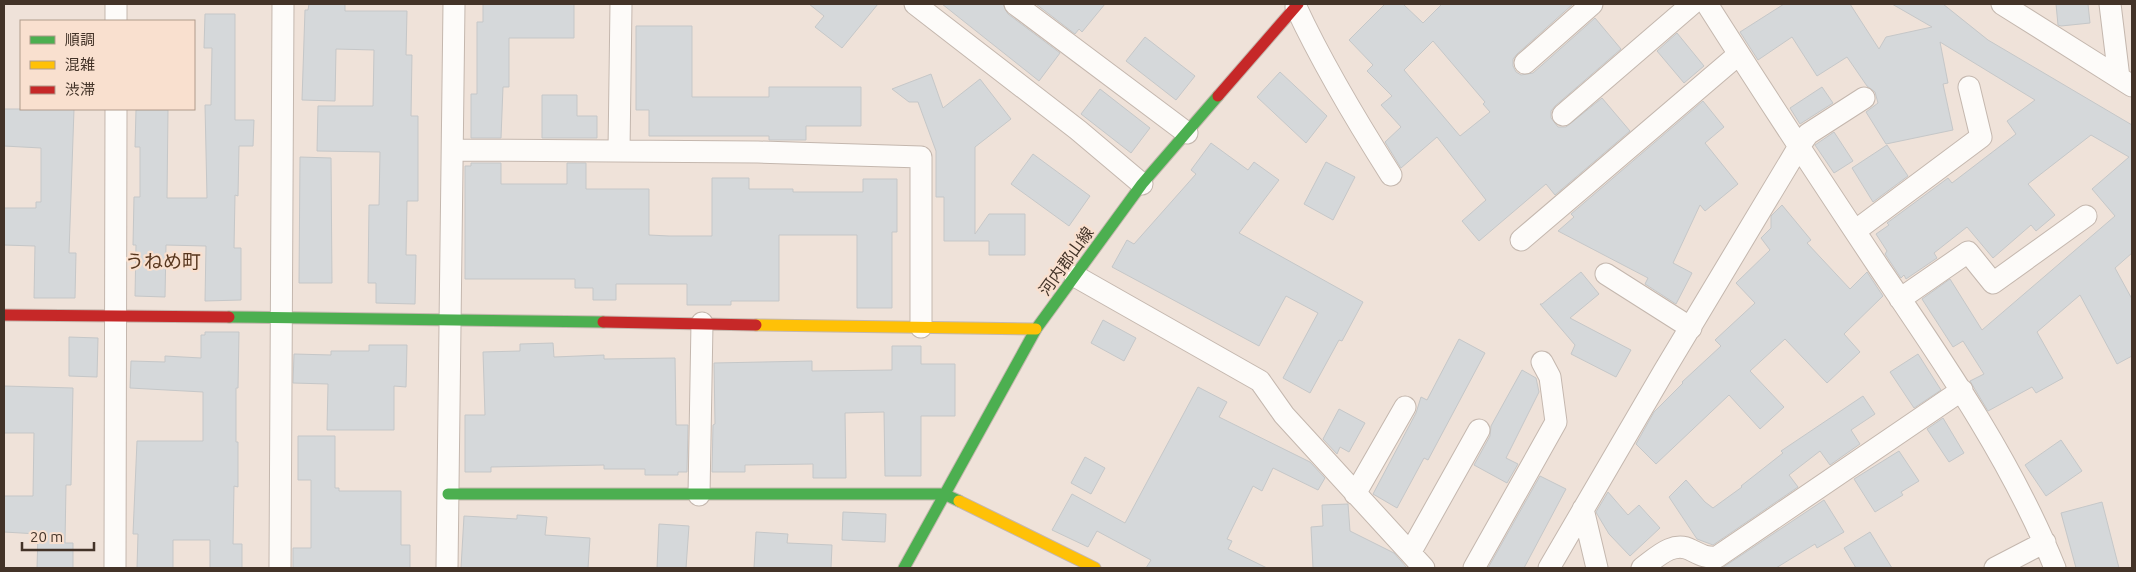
<svg xmlns="http://www.w3.org/2000/svg" width="2136" height="572" viewBox="0 0 2136 572" font-family="Ubuntu,'Noto Sans JP',sans-serif">
  <rect width="100%" height="100%" fill="#efe2d9"/>
  <path fill="#d5d8da" stroke="#c5c7c8" fill-rule="evenodd" d="M309 4H345V11H407L406 55H412L411 116H418V201H407L406 255H416L415 304 376 303V283H368L369 205H379L380 152 317 151 318 106H373L374 50 336 49 335 101 302 100 305 10H308Z
    M483 4H574V38H509V87H503L501 138H471V94H477V22H483Z
    M809 4H878L842 48 815 27 824 16Z
    M942 4H1003L1008 14 1060 53 1039 81Z
    M1036 4H1105L1082 32 1079 29 1075 34Z
    M1385 4H1403L1423 23 1442 4H1573L1517 54 1513 59V66L1516 72 1521 75 1533 73 1595 18 1621 49 1555 106 1551 111V118L1558 127H1566L1602 98 1630 131 1555 195 1546 184 1479 241 1462 221 1486 200 1437 137 1401 168 1385 142 1401 127 1381 105 1392 96 1367 71 1373 65 1349 40ZM1433 41 1485 102 1483 104 1490 112 1460 136 1404 70Z
    M1784 4H1850L1879 49 1886 37 1932 27 1892 4H1943L1988 40 2132 125V253L2115 268 2132 299V356L2117 364 2080 295 2037 332 2063 378 2036 393 2032 387 1988 411 1970 381 1984 374 1963 341 1953 347 1922 299 1950 279 1982 330 2115 216 2092 189 2129 157 2091 135 2028 184 2055 215 2036 231 2031 225 1993 258 1967 227 1934 253 1937 258 1906 279 1904 275 1901 278 1885 254 1887 251 1876 234 1889 225 1887 223 1948 178 1952 183 2016 134 2007 121 2035 100 1940 42 1948 83 1943 84 1953 130 1886 144 1866 112 1878 103 1875 92 1867 86 1847 57 1817 76 1792 37 1758 60 1740 32Z
    M2056 4H2088L2090 23 2061 26 2058 25Z
    M205 14H235V120H254L253 146H239L238 196 235 195 234 248H241V300L205 301 206 246 166 245 165 297 135 296 136 245H133L134 197H140V147H135L136 110H168L167 198H207L205 105H211L212 48H204Z
    M636 26H692V97H769V87H861V126H806V140H769V136H649V110H636Z
    M1677 33 1704 66 1684 83 1657 51Z
    M1145 37 1195 76 1176 100 1126 61Z
    M1280 72 1327 116 1306 143 1257 97Z
    M931 74 943 108 980 79 1011 119 975 147V234L989 214H1025V255H989V241H944V197H936V151L918 102H909L892 89Z
    M1822 87 1833 103 1800 124 1790 108Z
    M1100 89 1150 128 1131 153 1081 114Z
    M542 95H577V116H597V138H542Z
    M1703 101 1724 127 1705 143 1738 184 1705 211 1700 205 1673 263 1692 273 1676 304 1645 284 1648 278 1558 231 1574 217 1571 214Z
    M4 109H74L69 253H76L75 298H34L35 246 4 245V208H36V202H41V148L4 146Z
    M1834 132 1853 161 1834 173 1815 145Z
    M1211 143 1248 170 1254 162 1279 180 1239 233 1363 302 1342 341 1339 340 1310 393 1283 378 1318 313 1286 296 1259 346 1112 267 1127 240 1134 244 1196 174 1191 170Z
    M1887 145 1908 176 1873 202 1852 168Z
    M1033 154 1090 196 1069 226 1011 184Z
    M300 157 331 158 332 283H299Z
    M1326 162 1355 177 1333 220 1304 204Z
    M471 163H501V184H567V163H586V189H649V235L669 236H712V178H749V189H793V192H863V179H897V232H892V308H857V235H779V301H731V305H687V284H616V300H593V288H575V279H465V166H471Z
    M1782 205 1811 240 1807 243 1850 289 1867 272 1883 296 1844 334 1860 352 1827 383 1785 339 1750 371 1784 407 1760 429 1729 395 1656 464 1636 444 1654 412 1683 383 1682 382 1721 346 1715 340 1755 303 1736 283 1770 250 1761 238 1771 228V216Z
    M1581 272 1599 294 1570 318 1631 350 1616 377 1571 354 1575 345 1540 304H1542Z
    M1103 320 1136 338 1124 361 1091 343Z
    M205 332H239L238 388H236V442H238V487L234 486 233 544H242V568H210V540H173V568H137L138 534H133L137 441H203V392L130 388 131 361 165 362V356L201 358V335H205Z
    M69 337 98 338 97 377 69 376Z
    M1459 339 1485 353 1428 460 1424 458 1397 508 1373 494 1416 413 1421 397 1427 400Z
    M553 343 554 357 604 355V359L675 358 676 425H688L687 472H678V475H645V469H604V465L491 467V472H465V415H485L483 352 520 351V344Z
    M369 345H407L406 387 394 386V430H327L328 384 293 383 294 354 331 355V351H369Z
    M892 346H921V364H955V416H921V476H885L884 412 845 413 846 478H813V464L745 465V472H712L713 425 715 424 714 363 812 361V371L892 370Z
    M1918 354 1941 390 1914 408 1890 372Z
    M1522 370 1536 378 1539 392 1506 458 1518 464 1507 483 1474 465 1490 436 1491 426Z
    M4 386 73 388 71 485H66L65 543H73V568H37L38 534 4 532V496H33L34 433H4Z
    M1198 387 1227 402 1219 417 1310 462 1325 478 1318 490 1273 468 1262 491 1253 486 1227 539 1232 541 1228 549 1267 568H1146L1151 560 1097 531 1088 547 1052 530 1072 494 1125 523Z
    M1863 396 1875 414 1851 430 1860 444 1830 465 1820 451 1789 475 1798 487 1713 545 1697 539 1669 497 1686 480 1705 502 1713 508 1742 487 1741 486 1783 453 1781 451Z
    M1339 409 1365 423 1349 452 1340 447 1337 454 1323 439Z
    M1943 418 1964 453 1949 462 1927 429Z
    M298 436H335V488H339V491H401V545H410V568H293V548H311V480H298Z
    M2061 440 2082 471 2046 496 2025 465Z
    M1899 451 1919 481 1901 492 1903 495 1875 512 1854 479Z
    M1085 457 1105 468 1091 494 1071 483Z
    M1540 476 1566 489 1524 568H1488Z
    M1608 492 1628 515 1639 505 1660 528 1630 556 1609 534 1597 514 1596 512Z
    M1824 500 1844 532 1817 548 1815 544 1776 568H1722Z
    M2102 502 2119 568H2076L2061 513Z
    M1322 505 1348 504 1350 531 1394 553 1407 568H1313L1311 527 1323 526Z
    M843 512 886 514 885 542 842 540Z
    M517 515 547 517 545 535 590 538 588 568H461L464 516 517 519Z
    M659 524 689 526 686 568H657Z
    M756 532 788 534 787 543 832 545 831 568H754Z
    M1870 532 1892 568H1856L1844 548Z"/>
  <g fill="none" stroke-linecap="round" stroke-linejoin="round">
    <g stroke="#c4b7ae" stroke-width="23">
      <path id="street" d="M116 4V21
        M915 4 1078 130 1142 184
        M1015 4 1187 133
        M1707 4C1763 92 1820 179 1878 266 1944 363 2011 459 2055 568
        M2002 4 2132 86
        M2110 4 2119 78
        M1296 7C1323 65 1356 120 1391 175
        M1525 63 1592 4
        M1563 115 1692 4
        M454 150 758 152 921 157V327
        M619 151 621 4
        M1855 231 1981 137 1969 87
        M1521 240 1739 54
        M1606 274 1691 328
        M1075 276 1260 381 1284 415 1424 568
        M1900 299 1968 252 1993 283 2086 216
        M1355 494 1405 407
        M699 495 702 323
        M1583 509 1597 568
        M1410 553 1479 430
        M115 568 116 109
        M280 568 283 4
        M447 568 454 4
        M1474 568 1556 422 1550 377 1542 362
        M1549 568 1664 371 1798 148 1808 134 1864 98
        M1642 568C1656 558 1673 540 1691 550 1701 555 1706 558 1717 557L1962 390
        M1995 568 2045 542"/>
    </g>
    <g stroke="#c4b7ae" stroke-width="13">
      <path id="fast" d="M229 317 603 322
        M448 494H944L959 501
        M904 568 1036 329 1142 184 1218 96"/>
    </g>
    <g stroke="#c4b7ae" stroke-width="13">
      <path id="slow" d="M756 325 1036 329
        M959 501 1095 568"/>
    </g>
    <g stroke="#c4b7ae" stroke-width="13">
      <path id="jam" d="M1218 96 1298 4
        M4 315 229 317
        M603 322 756 325"/>
    </g>
    <use href="#street" stroke="#fdfbf9" stroke-width="21"/>
    <use href="#fast" stroke="#4caf50" stroke-width="11"/>
    <use href="#slow" stroke="#ffc107" stroke-width="11"/>
    <use href="#jam" stroke="#c62828" stroke-width="11"/>
  </g>
  <g text-anchor="middle" stroke-width="4.5" stroke-linejoin="round" paint-order="stroke">
    <g font-size="16" fill="#433328" stroke="#f9e0cf">
      <text transform="translate(1066 261) rotate(-54)" y="6">河内郡山線</text>
    </g>
    <g font-size="19" fill="#57361e" stroke="#f9e0cf">
      <text x="163" y="268">うねめ町</text>
    </g>
  </g>
  <rect width="2136" height="572" fill="none" stroke="#433328" stroke-width="10"/>
  <rect x="20" y="20" width="175" height="90" fill="#f9e0cf" stroke="#b09b8c"/>
  <rect x="30" y="36" width="25" height="8" fill="#4caf50" stroke="#b09b8c"/>
  <text x="65" y="45" font-size="15" fill="#433328">順調</text>
  <rect x="30" y="61" width="25" height="8" fill="#ffc107" stroke="#b09b8c"/>
  <text x="65" y="70" font-size="15" fill="#433328">混雑</text>
  <rect x="30" y="86" width="25" height="8" fill="#c62828" stroke="#b09b8c"/>
  <text x="65" y="95" font-size="15" fill="#433328">渋滞</text>
  <path d="M22 542v8h72v-8" fill="none" stroke="#433328" stroke-width="2.5"/>
  <text x="30" y="542" font-size="15" fill="#433328" stroke="#f9e0cf" stroke-width="4" paint-order="stroke">20 m</text>
</svg>
